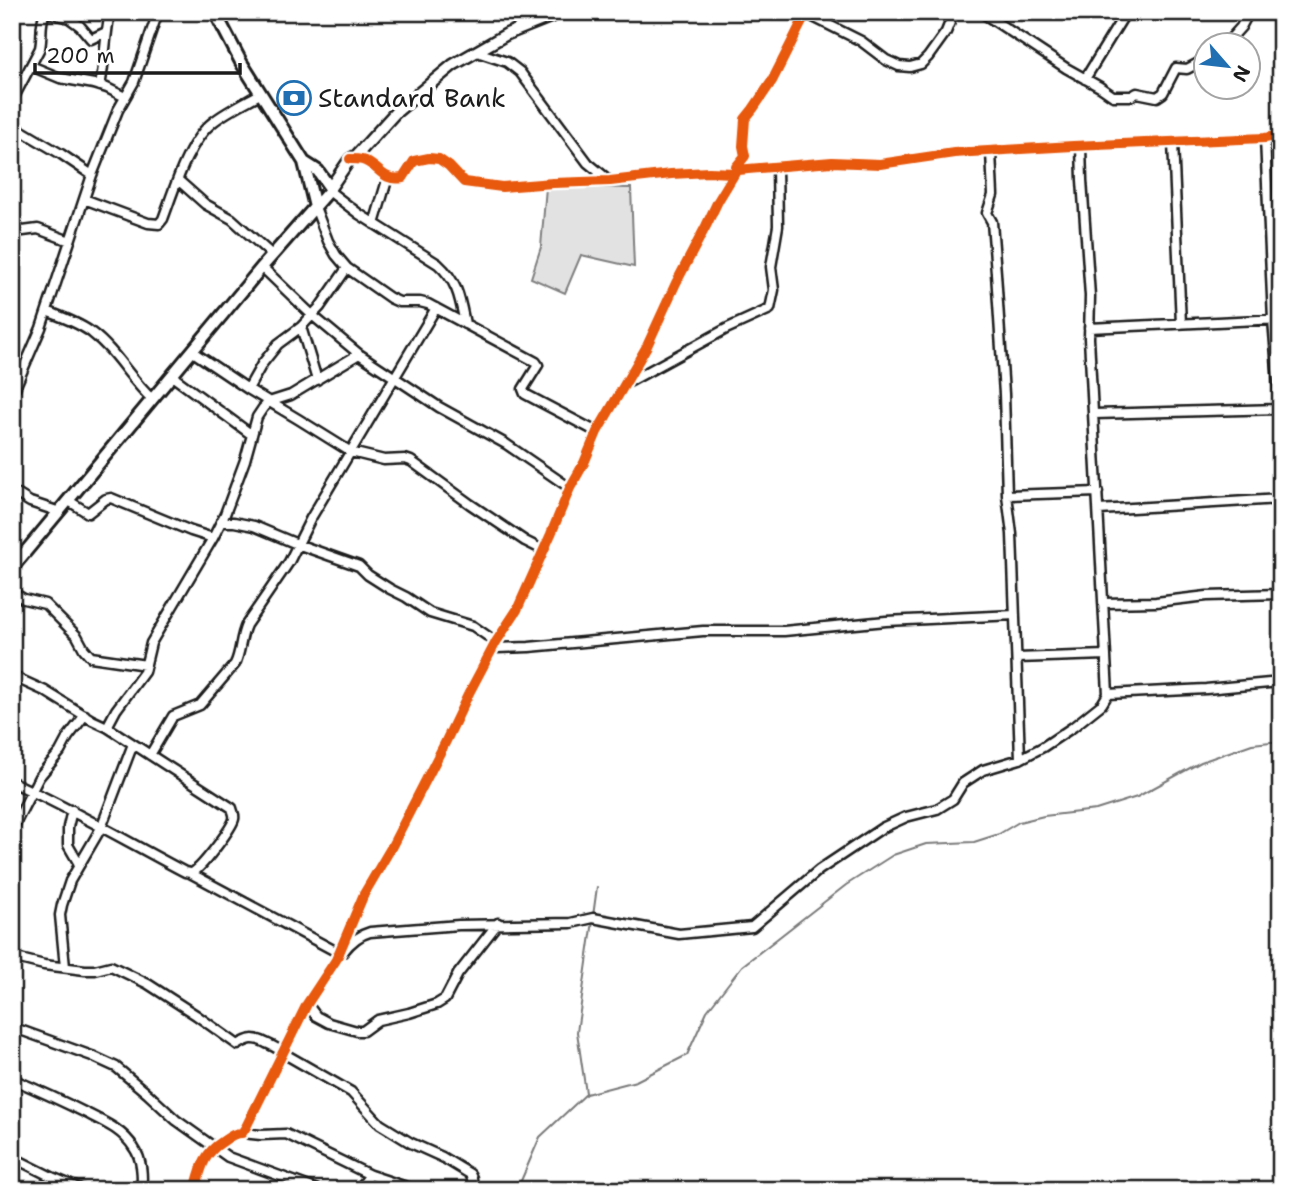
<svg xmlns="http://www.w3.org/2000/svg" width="1293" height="1202" viewBox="0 0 1293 1202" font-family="'Shantell Sans',sans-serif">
  <rect width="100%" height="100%" fill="#fff"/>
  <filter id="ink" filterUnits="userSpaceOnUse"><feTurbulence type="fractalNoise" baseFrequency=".0143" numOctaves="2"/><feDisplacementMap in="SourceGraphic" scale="14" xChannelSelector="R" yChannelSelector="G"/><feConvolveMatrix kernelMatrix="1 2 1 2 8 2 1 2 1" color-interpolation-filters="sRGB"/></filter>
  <g filter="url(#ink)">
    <path fill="#e2e2e2" stroke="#7f7f7f" stroke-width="2" d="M546 187 631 188 634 267 581 255 565 293 531 278 541 247Z"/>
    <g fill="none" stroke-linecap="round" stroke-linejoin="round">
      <path stroke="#7a7a7a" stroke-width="2" d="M593 916 597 887
        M586 1093 577 1032 593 921
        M517 1190 540 1137 586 1094 636 1081 687 1055 707 1011 742 966 846 885 893 855 926 844 974 842 999 834 1019 822 1044 816 1096 810 1137 797 1201 762 1252 744 1281 741"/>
      <g stroke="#1c1c1c" stroke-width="13">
        <path id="minor" d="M45 12 69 18 80 26 91 39 106 32
          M516 12 520 28
          M803 12 861 41 886 60 899 66 910 67 921 64 928 57 946 32 952 17 955 12
          M981 12 1066 68 1100 87 1113 96H1132L1137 93 1157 97 1163 93 1176 68 1187 69 1206 59
          M1266 12 1281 18
          M1224 46 1241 27 1249 12
          M477 52 507 62 520 72 588 163 610 181
          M31 66 60 78 94 84 107 88 125 97
          M12 76 22 82
          M1085 79 1126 12
          M100 86C105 61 105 37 110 12
          M12 101 40 48C43 34 39 27 45 12
          M12 125 61 154 92 175
          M1265 138 1273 320 1281 418
          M1173 142 1181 324
          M1081 146 1082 180 1090 296 1089 338 1108 694 1206 689 1281 682
          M991 152 993 195 987 213 992 222 996 273 1004 394 1007 495 1012 534 1020 759
          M351 159C355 159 359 159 362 160 378 164 380 182 403 178L414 161 429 158 439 159 449 166 464 182 502 187 553 183 610 181 671 174 709 172 735 173 739 170 748 169 832 162 880 164 954 153 1073 146 1265 138 1281 135
          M178 180 205 204 232 219 272 255
          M329 191 359 214 438 264C458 282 460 299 465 324
          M84 199 148 223 159 224 163 219C174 190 188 141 213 122 227 111 244 103 260 94
          M315 207 328 241 336 255 347 268 390 298 399 302H420L428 304 536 362 538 365 523 389 525 394 597 432
          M374 224 388 177
          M12 227 23 231 38 229 70 241
          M262 267 312 315 359 354 439 407 506 444 570 488
          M47 311C61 317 80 323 92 333 116 351 130 379 152 399
          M301 327 317 380
          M1089 328 1281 319
          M193 352 248 389 298 419 351 452 384 460 405 459 411 461 470 504 525 541 543 550
          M172 376 252 435
          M627 383 728 328 770 309 774 290 771 267 778 226 777 167
          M248 389 262 364 278 344 301 327 320 307 347 268
          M12 395 41 328 92 175 118 110 134 82 158 12
          M1094 414 1281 409
          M12 491 30 502 60 512
          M1007 495 1098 492
          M69 501 88 513 106 499 111 498 191 531 213 538
          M1099 510 1281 499
          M221 522H234L254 526 297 544 359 566 368 575 390 589 406 597 430 613 473 626 496 642
          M12 592 24 599 45 604 77 636 84 649 91 657 146 665
          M1104 603 1156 602 1207 596 1281 594
          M492 650 497 648 529 647 703 631H784L886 621 1015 615
          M1017 658 1106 655
          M12 676 45 691 92 720 107 727 232 808C233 813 235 814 234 819 232 828 204 864 196 870 191 874 191 873 185 872 128 842 72 809 12 782
          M107 727 116 710 144 672 151 643 213 538 225 514 245 460 257 417 263 408 269 402 291 395 359 354
          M150 755 173 716 200 705 235 664C241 652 240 638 246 625L289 562 311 518 436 308
          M72 810 68 827V845L79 864
          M12 830 39 777 60 752 68 737 85 715
          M190 873 339 953
          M343 952C350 943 359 935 370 932L459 925 571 923 593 918 679 934 752 927 819 870 882 828 906 817 937 809 953 799 963 783 983 770 1020 759 1043 747 1073 727 1102 704 1108 694
          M12 957 44 965 85 970H95L111 966 148 984 196 1015 238 1045C249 1038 254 1037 266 1043 273 1046 278 1048 283 1053L351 1092 380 1124 411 1143 442 1157 470 1174 472 1178 473 1190
          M65 967 60 915 62 905 70 881 101 828 133 744
          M307 1004 316 1016 329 1023 357 1031H363L378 1020 409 1013 437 1004 445 999 458 974 498 923
          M12 1027 92 1056 116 1067 148 1094 176 1120 228 1157 318 1190
          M12 1079C38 1090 62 1101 86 1113 104 1122 123 1130 134 1148 142 1159 143 1177 141 1190
          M242 1133 261 1135 286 1134 370 1175 416 1190
          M12 1157 54 1178 83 1190
          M195 1190C201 1169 203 1154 222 1142 230 1137 233 1133 242 1133L246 1127 307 1004 336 960 364 894 391 848 445 743 469 693 496 642 517 610 551 534 570 488 584 463 597 432 647 346 676 283 706 226 718 201 735 173 736 167 745 156 743 146 745 119 753 109 772 81 807 12
          M358 1190 370 1175"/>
      </g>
      <g stroke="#1c1c1c" stroke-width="15">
        <path id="tertiary" d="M330 188 350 159 356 156 395 113 453 65 507 34 562 12"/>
      </g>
      <g stroke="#1c1c1c" stroke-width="16">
        <path id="secondary" d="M215 12 241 62 304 162 315 207
          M12 568 262 267 329 191 330 188 318 171 304 162"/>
      </g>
      <use href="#minor" stroke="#fff" stroke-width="8"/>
      <use href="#tertiary" stroke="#fff" stroke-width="10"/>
      <use href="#secondary" stroke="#fff" stroke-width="10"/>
      <g stroke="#fff" stroke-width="15">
        <path id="cycleway" d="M350 159C354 159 358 159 362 160 378 164 381 182 403 178L414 161 429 158 439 159 449 166 464 182 502 187 553 183 610 181 671 174 709 172 735 173 739 170 748 169 832 162 880 164 954 153 1073 146 1265 138 1281 135
          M195 1190C201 1169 203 1154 222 1142 230 1137 233 1133 242 1133L246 1127 307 1004 336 960 364 894 391 848 445 743 469 693 496 642 517 610 551 534 570 488 584 463 597 432 647 346 676 283 706 226 718 201 735 173 736 167 745 156 743 146 745 119 753 109 772 81 807 12"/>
      </g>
      <use href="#cycleway" stroke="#e8590c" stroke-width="10"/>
    </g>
  </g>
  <defs>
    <g id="bank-ring" transform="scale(1.75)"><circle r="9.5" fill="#fff" stroke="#1f6fb2" stroke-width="1.5"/><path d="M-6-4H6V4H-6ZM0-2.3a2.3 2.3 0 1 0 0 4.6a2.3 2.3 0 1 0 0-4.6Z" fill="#1f6fb2"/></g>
  </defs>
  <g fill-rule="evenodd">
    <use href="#bank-ring" x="294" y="98"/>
  </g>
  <g text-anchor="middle" stroke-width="7" stroke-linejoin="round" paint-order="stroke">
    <g font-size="26" fill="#1c1c1c" stroke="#fff" text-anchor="start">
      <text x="318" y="107">Standard Bank</text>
    </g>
  </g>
  <rect width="1293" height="1202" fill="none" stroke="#fff" stroke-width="42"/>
  <rect x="21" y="21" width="1251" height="1160" fill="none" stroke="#1c1c1c" stroke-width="2.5" filter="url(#ink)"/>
  <g transform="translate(1227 66) rotate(118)"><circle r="33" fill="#ffffff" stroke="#a4a4a4" stroke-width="2"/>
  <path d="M0-5L12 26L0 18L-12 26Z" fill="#1f6fb2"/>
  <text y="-10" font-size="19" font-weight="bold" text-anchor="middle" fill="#1c1c1c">N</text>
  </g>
  <path d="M35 63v10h205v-10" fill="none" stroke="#1c1c1c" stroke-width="3.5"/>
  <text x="46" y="63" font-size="21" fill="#1c1c1c" stroke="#ffffff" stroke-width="5" paint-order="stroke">200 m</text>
</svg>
